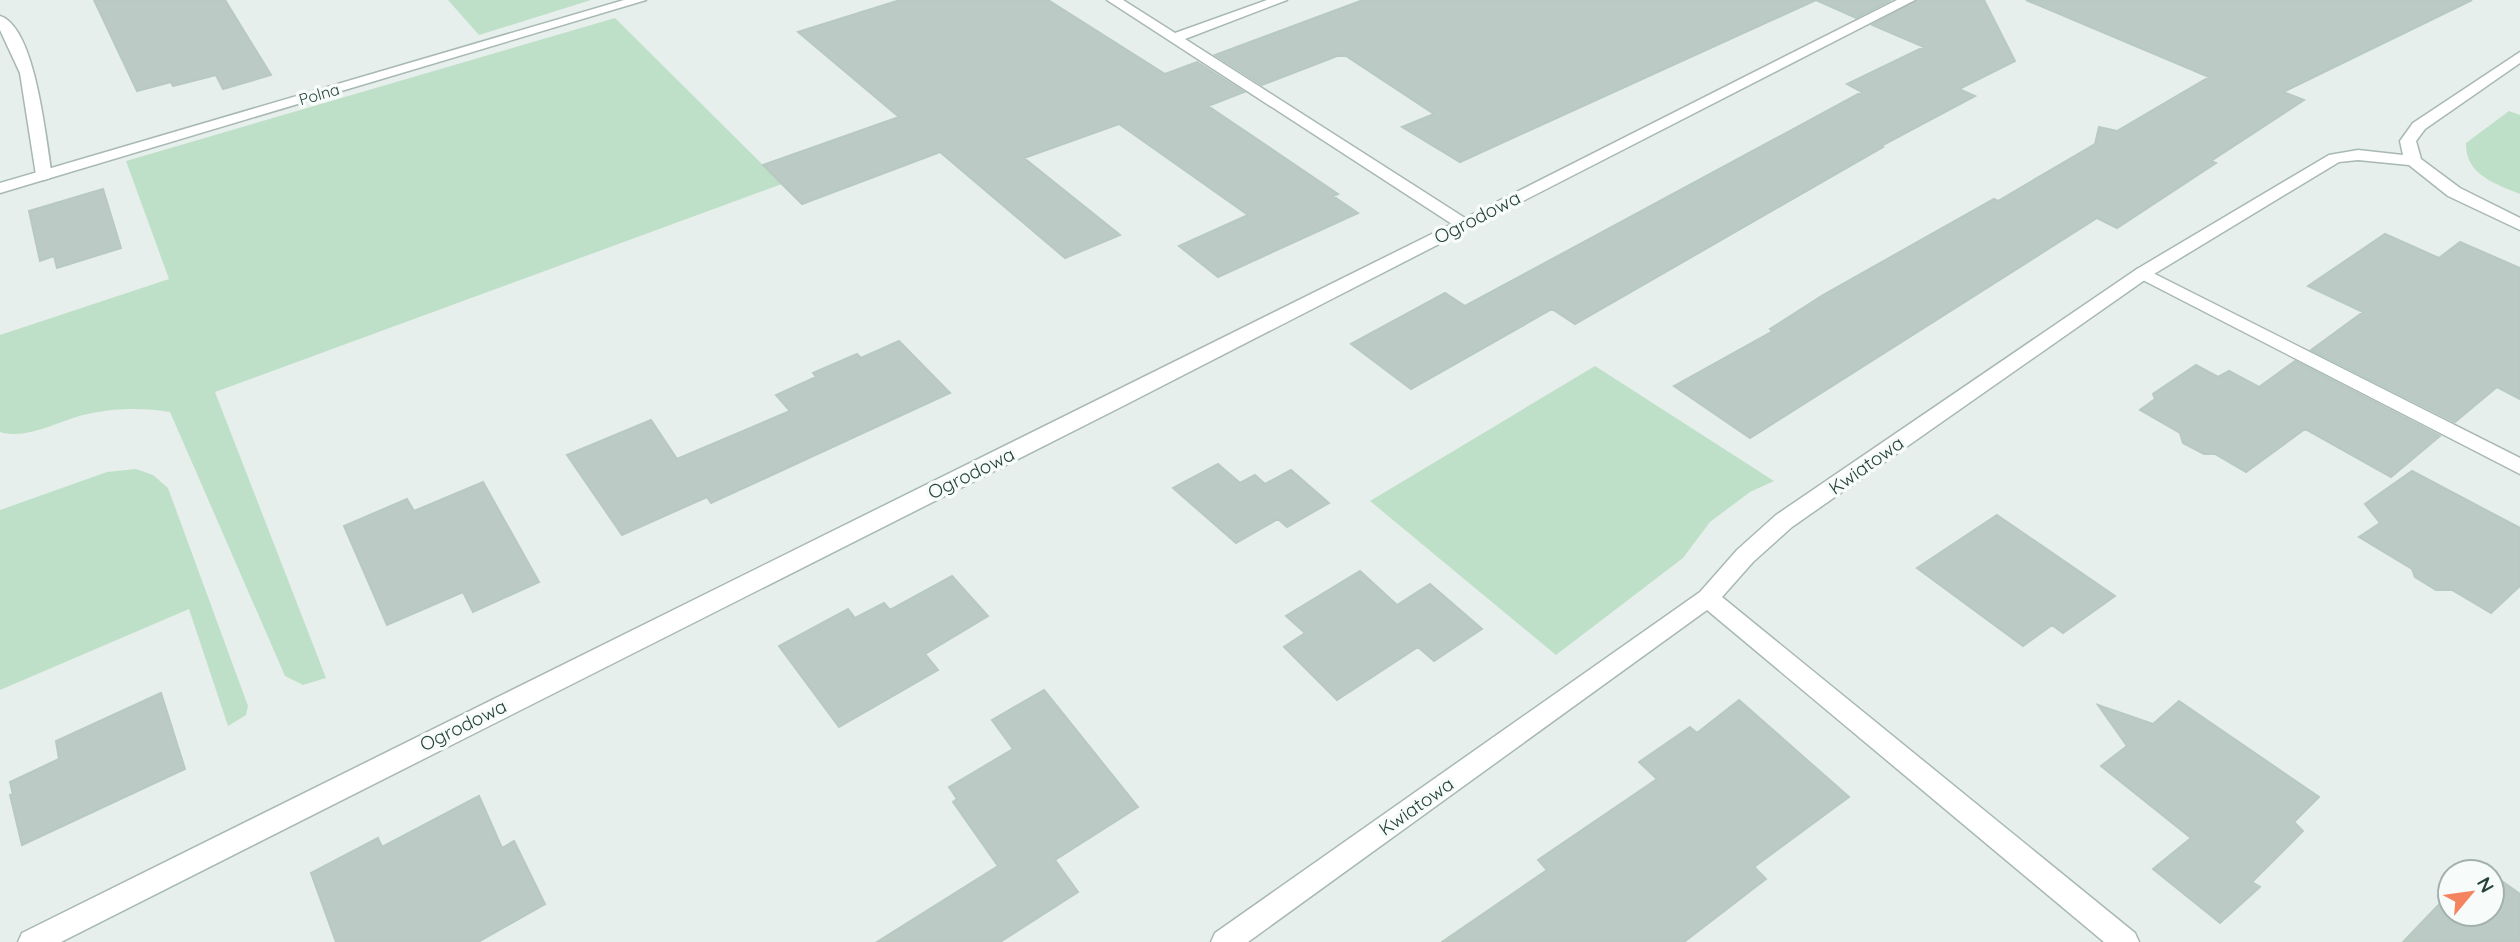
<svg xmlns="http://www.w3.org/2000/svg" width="2520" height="942" viewBox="0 0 2520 942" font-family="Quicksand,sans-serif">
  <rect width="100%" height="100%" fill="#e6efeb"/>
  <path fill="#bfe0c8" d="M448 0H591L479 35Z
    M615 18 782 184 215 392 326 678 303 685 285 676 170 412C143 407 110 408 83 415 56 422 27 440 0 432V335L169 279 126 161Z
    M2509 111 2520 115V194C2496 184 2465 175 2466 143Z
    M1595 366 1774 481 1750 492 1710 522 1683 558 1556 655 1370 501Z
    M136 469 153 475 168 488 248 706 246 715 228 726 189 609 0 690V510L107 472Z"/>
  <path fill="#bbcac4" stroke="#b8c9c2" stroke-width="2" d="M94 0H225L271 75 223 89 216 75 173 86 171 82 137 91Z
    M900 0H1048L1165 74 1197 62 1244 92 1208 106 1338 194 1333 196 1358 213 1218 277 1179 246 1248 215 1119 124 1024 158 1120 235 1065 258 940 152 802 204 763 165 899 117 798 32Z
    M1363 0H1891L1856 18 1816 0 1460 162 1402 127 1434 114 1346 56H1337L1262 85 1215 55Z
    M1917 0H1984L2015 61 1959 89 1975 96 1881 146 1883 147 1575 324 1552 309 1411 389 1351 344 1445 293 1465 306 1862 92 1847 84 1924 47 1872 25Z
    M2026 0H2472L2283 92 2304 100 2211 161 2216 163 2117 228 2097 218 1750 438 1674 386 1773 331 1770 329 1823 295 1994 199 1998 201 2095 144 2099 127 2117 131 2209 77Z
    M103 189 121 248 57 268 54 256 40 261 29 211Z
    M2385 234 2439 258 2460 242 2520 268V399L2497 387 2455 422 2311 350 2363 312 2308 286Z
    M899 341 950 393 711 503 707 497 622 535 567 455 651 420 677 459 790 411 776 395 816 377 813 373 857 354 861 358Z
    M2295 361 2440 436 2391 477 2305 429 2246 472 2215 454H2204L2183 443 2180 433 2140 410 2155 399 2153 394 2196 365 2218 377 2229 371 2259 387Z
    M1218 464 1240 483 1255 475 1265 484 1291 470 1329 503 1287 527 1278 519 1236 543 1173 488Z
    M2412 471 2520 528V586L2491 613 2452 590H2436L2415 577 2412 569 2359 537 2380 523 2365 504Z
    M483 482 539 582 473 612 463 592 387 625 344 526 407 499 414 511Z
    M1997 515 2115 596 2063 633 2052 625 2023 646 1917 568Z
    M1360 571 1397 605 1430 584 1482 629 1434 661 1418 647 1337 700 1284 647 1305 633 1286 616Z
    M952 576 988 616 925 654 938 670 839 727 779 646 848 609 855 618 884 603 890 610Z
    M1044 690 1138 807 1055 860 1078 892 1000 942H877L998 866 953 802 957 799 949 787 1013 749 992 720Z
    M161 693 185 769 22 845 10 795 13 794 10 782 59 759 56 741Z
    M1739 700 1849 797 1754 867 1766 879 1684 942H1442L1547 870 1538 860 1657 779 1639 762 1690 727 1697 733Z
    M2179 701 2319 797 2294 822 2303 831 2252 882 2260 887 2220 923 2153 869 2191 838 2101 766 2127 746 2098 705 2153 724Z
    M479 796 502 848 514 841 545 904 478 942H336L311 873 378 838 382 847Z
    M2492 874 2520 894V942H2403L2450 893V914H2492Z"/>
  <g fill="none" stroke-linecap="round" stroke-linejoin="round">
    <g stroke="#a8b8b2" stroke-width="3">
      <path id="lane" d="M0 16C36 27 46 142 52 175L50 178 44 180 36 175 20 73 0 30Z
        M2143 268 2520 458V474L2137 277 2134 273 2137 269Z"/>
    </g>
    <g stroke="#a8b8b2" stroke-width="3">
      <path id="street" d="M624 0H646L0 193V183Z
        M1107 0H1123L1175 33 1267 0H1287L1185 39 1465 218 1897 0H1915L1123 406 61 942H18L22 933 1452 224Z
        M2520 52V63L2425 129 2416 141 2421 159 2460 188 2520 218V230L2448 196 2409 165 2358 160 2339 162 2149 277 1792 527 1753 562 1722 597 2135 933 2139 942H2104L1707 610 1248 942H1211L1215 933 1700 592 1737 550 1776 515 2137 269 2329 155 2358 150 2403 155 2400 141 2413 123Z"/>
    </g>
    <use href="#lane" fill="#fff" fill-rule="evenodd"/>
    <use href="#street" fill="#fff" fill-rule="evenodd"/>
  </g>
  <g text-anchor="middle" stroke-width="7" stroke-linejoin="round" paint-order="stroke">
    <g font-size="16" fill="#24423a" stroke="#f7fbf9">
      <text transform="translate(319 94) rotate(-16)" y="6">Polna</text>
    </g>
    <g font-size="19" fill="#24423a" stroke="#f7fbf9">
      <text transform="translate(1477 217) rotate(-27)" y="7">Ogrodowa</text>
      <text transform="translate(1866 465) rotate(-35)" y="7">Kwiatowa</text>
      <text transform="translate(971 473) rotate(-26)" y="7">Ogrodowa</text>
      <text transform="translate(463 725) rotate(-26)" y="7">Ogrodowa</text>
      <text transform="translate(1416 806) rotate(-35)" y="7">Kwiatowa</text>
    </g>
  </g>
  <g transform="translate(2471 893) rotate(61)"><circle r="33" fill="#f7fbf9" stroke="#a3b1ad" stroke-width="2"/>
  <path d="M0-5L12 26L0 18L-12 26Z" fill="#f4845f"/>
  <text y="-10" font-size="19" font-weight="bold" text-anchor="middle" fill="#24423a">N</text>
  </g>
</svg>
